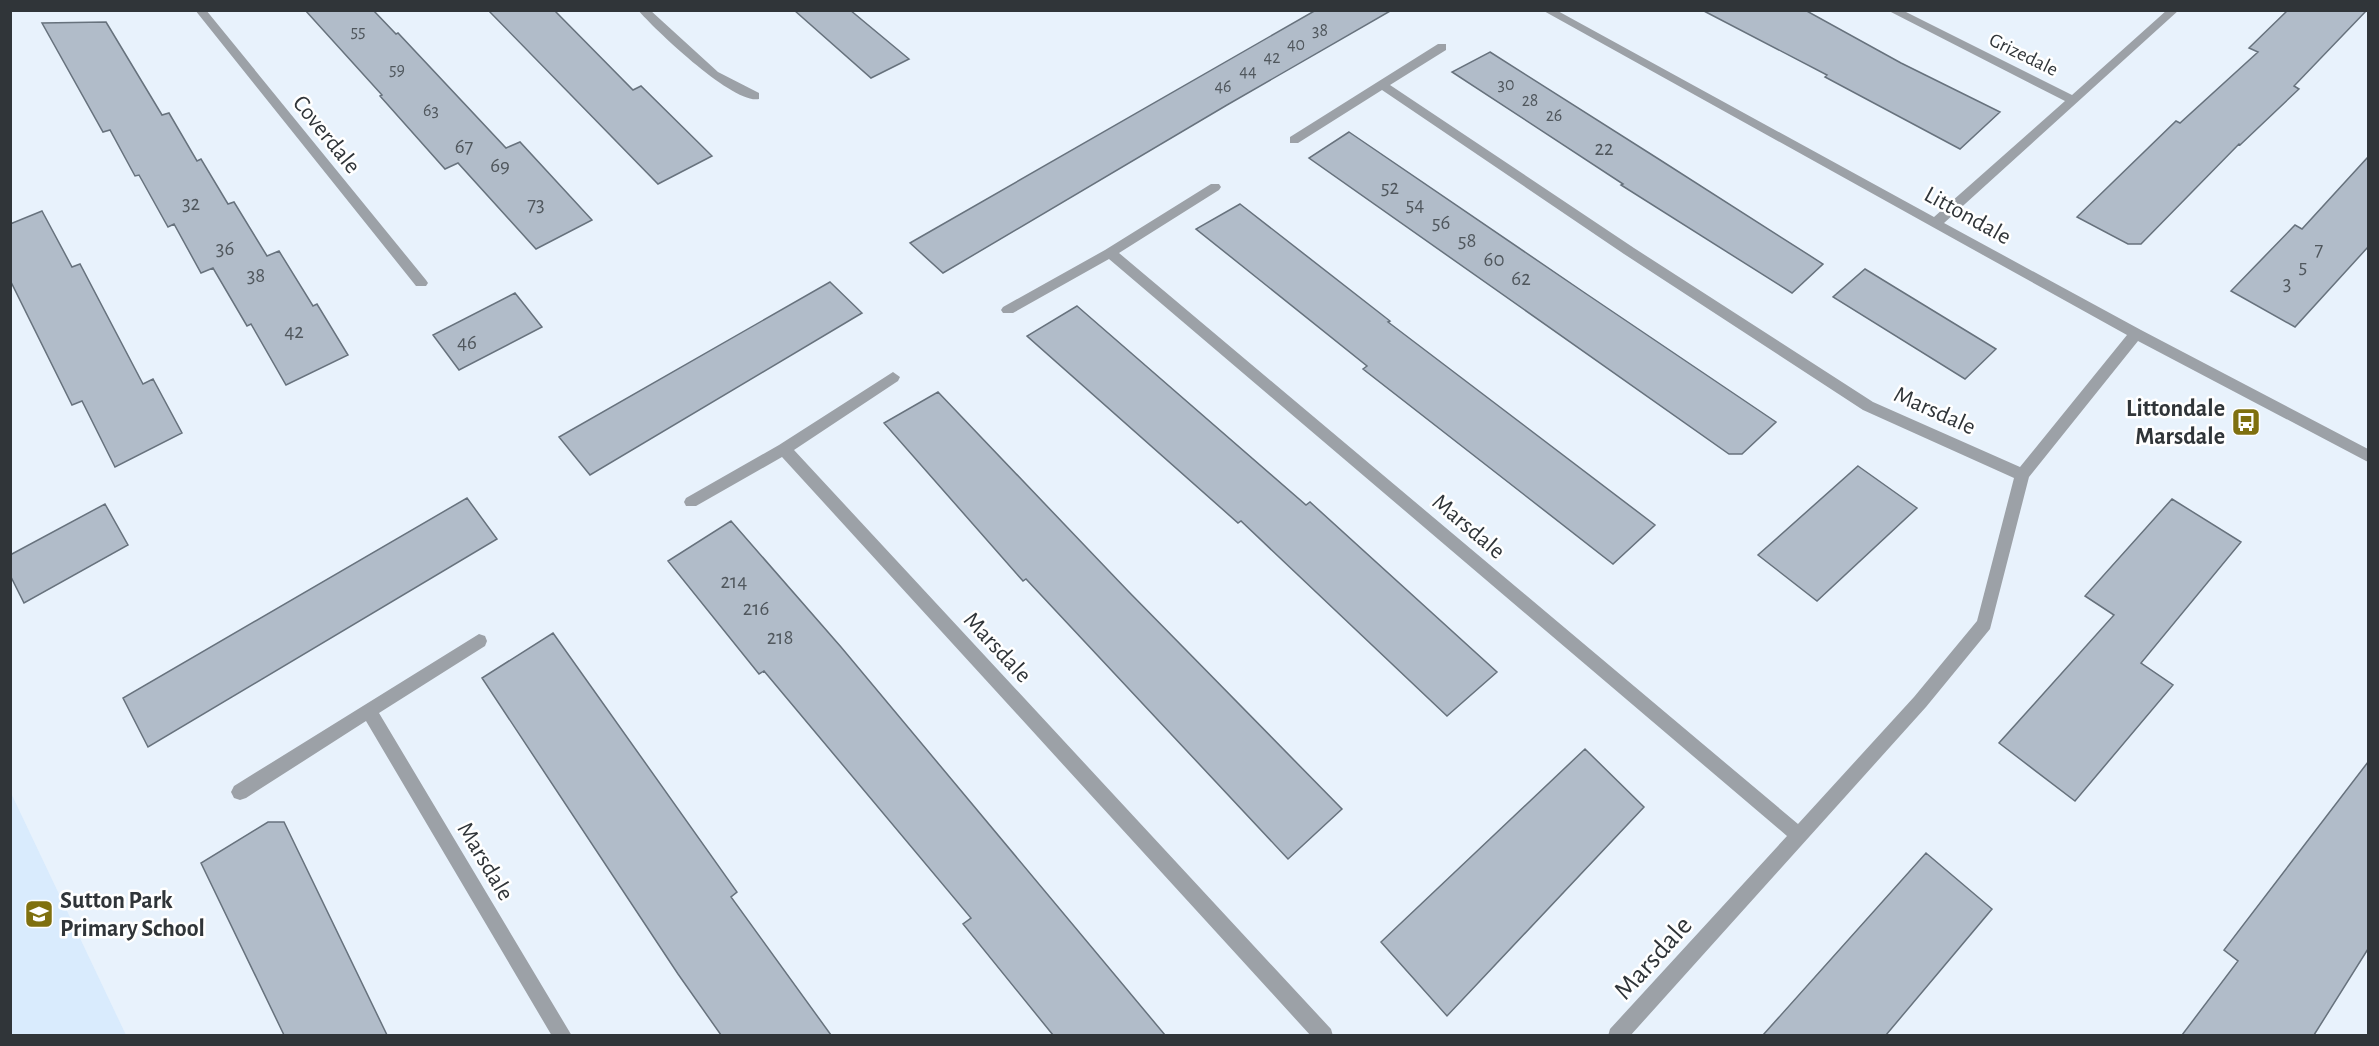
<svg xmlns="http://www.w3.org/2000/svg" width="2379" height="1046" viewBox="0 0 2379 1046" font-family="'Alegreya Sans',sans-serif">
  <rect width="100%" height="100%" fill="#e8f2fc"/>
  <path fill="#d9ebfd" d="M10 793H11L126 1035H11Z"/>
  <path fill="#b1bcc9" stroke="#67727d" stroke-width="1.5" d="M305 10H373L396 34 398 33 506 148 520 142 592 220 536 249 458 163 445 169 380 96 382 95Z
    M488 10H554L633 90 641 86 712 156 658 184Z
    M794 10H850L909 59 871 78Z
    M1316 10H1392L1227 105 943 273 910 243Z
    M1702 10H1805L1901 63 2000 112 1960 149 1825 77 1827 75Z
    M2288 10H2367L2294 86 2299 89 2240 145 2239 144 2141 244H2128L2077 217 2176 121 2180 123 2258 52 2249 48Z
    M106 22 162 115 169 113 197 161 201 159 228 204 234 202 267 256 279 251 313 306 317 304 348 355 286 385 251 324 247 326 213 268 201 273 174 224 168 227 139 175 135 176 110 130 103 132 42 23Z
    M1490 52 1657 158 1823 264 1792 293 1621 185 1623 184 1452 72Z
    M1349 132 1585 293 1776 422 1742 454H1729L1309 158Z
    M2368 157V247L2295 327 2231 291 2295 225 2302 229Z
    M1240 204 1390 321 1388 322 1655 525 1613 564 1363 369 1367 366 1196 229Z
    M42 211 72 267 80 264 143 384 153 379 182 433 115 467 82 401 72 405 10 280V224Z
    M1865 269 1896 288 1996 349 1965 379 1833 297Z
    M830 282 862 313 590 475 559 437Z
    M515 293 542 327 459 370 433 335Z
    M1077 306 1306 505 1310 502 1497 672 1447 716 1241 521 1238 523 1027 336Z
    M938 392 1128 591 1342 809 1288 859 1026 579 1023 581 884 423Z
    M1858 466 1917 508 1817 601 1758 555Z
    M467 498 497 539 148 747 123 698Z
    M2172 499 2241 542 2141 663 2173 685 2075 801 1999 743 2114 615 2085 596Z
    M105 504 128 545 24 603 10 575V555Z
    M731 521 841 647 1165 1035H1053L963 924 971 918 764 671 759 674 668 561Z
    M553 633 737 892 731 897 831 1035H721L678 974 482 678Z
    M1585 749 1644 807 1447 1016 1381 942Z
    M2368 762V949L2314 1035H2182L2238 961 2224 950Z
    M268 822H284L387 1035H284L201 863Z
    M1926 853 1992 909 1886 1035H1763Z"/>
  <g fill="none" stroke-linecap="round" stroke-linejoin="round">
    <path fill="#9ca1a7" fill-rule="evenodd" d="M195 10H206L426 280 428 283 426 286H416Z
      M638 10H650L718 72 759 93V99C734 105 655 30 638 10Z
      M1542 10H1556L1934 217 2065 101 1887 10H1902L2072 95 2167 10H2179L1944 223 2141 330 2368 449V462L2138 341 2029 477 1990 629 1926 707 1630 1036H1608L1610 1029 1787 836 1109 259 1013 313H1003L1001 310 1003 307 1105 250 1211 184H1219L1221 187 1219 190 1119 253 1798 824 1914 697 1977 621 2014 478 1863 410 1624 254 1382 90 1298 143H1290V137L1438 44H1446V50L1390 85 1634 248 1873 402 2020 467 2127 335Z
      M893 372 900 377 898 381 794 450 1331 1029 1333 1036H1311L782 457 696 506H686L684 502 686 498 779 445Z
      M479 634 485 636 487 641 485 646 379 713 572 1036H552L366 721 246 798 240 800 234 798 231 792 234 786Z"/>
  </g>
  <defs>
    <g id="bus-square" transform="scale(1.5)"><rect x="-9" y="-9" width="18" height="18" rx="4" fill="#7f700f" stroke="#fff"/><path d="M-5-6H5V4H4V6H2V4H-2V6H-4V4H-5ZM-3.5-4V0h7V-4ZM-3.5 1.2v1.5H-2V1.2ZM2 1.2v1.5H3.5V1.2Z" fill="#fff"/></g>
    <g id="school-square" transform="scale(1.5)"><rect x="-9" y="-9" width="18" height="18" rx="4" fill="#7f700f" stroke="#fff"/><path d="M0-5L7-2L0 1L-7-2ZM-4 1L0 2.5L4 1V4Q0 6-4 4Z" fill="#fff"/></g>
  </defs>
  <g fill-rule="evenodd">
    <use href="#bus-square" x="2246" y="422"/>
    <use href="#school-square" x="39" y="914"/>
  </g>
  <g text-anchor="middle" stroke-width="5" stroke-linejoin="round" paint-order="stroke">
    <g font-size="18" fill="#50575d">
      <text x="1320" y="36">38</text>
      <text x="358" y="37">55</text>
      <text x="1296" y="50">40</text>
      <text x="1272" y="63">42</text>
      <text x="397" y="75">59</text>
      <text x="1248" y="77">44</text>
      <text x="1506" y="90">30</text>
      <text x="1223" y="92">46</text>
      <text x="1530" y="106">28</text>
      <text x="431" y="116">63</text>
      <text x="1554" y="121">26</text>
    </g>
    <g font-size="20" fill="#303539" stroke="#fff">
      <text transform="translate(2024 54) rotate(26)" y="7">Grizedale</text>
    </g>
    <g font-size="21" fill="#50575d">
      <text x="464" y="153">67</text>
      <text x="1604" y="155">22</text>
      <text x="500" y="172">69</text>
      <text x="1390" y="194">52</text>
      <text x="191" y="210">32</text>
      <text x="536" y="211">73</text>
      <text x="1415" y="211">54</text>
      <text x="1441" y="229">56</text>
      <text x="1467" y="247">58</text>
      <text x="225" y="255">36</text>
      <text x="2319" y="256">7</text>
      <text x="1494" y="266">60</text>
      <text x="2303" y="273">5</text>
      <text x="256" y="282">38</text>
      <text x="1521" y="285">62</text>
      <text x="2287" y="290">3</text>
      <text x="294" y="338">42</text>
      <text x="467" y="349">46</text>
      <text x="734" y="588">214</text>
      <text x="756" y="615">216</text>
      <text x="780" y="644">218</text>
    </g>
    <g font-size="24" fill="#303539" stroke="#fff">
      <text transform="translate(327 134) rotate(51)" y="8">Coverdale</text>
      <text transform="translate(1968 215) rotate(29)" y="8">Littondale</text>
      <text transform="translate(1935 410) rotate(24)" y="8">Marsdale</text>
      <text transform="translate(1469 526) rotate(40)" y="8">Marsdale</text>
      <text transform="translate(998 647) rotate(47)" y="8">Marsdale</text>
      <text transform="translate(486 861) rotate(59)" y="8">Marsdale</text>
    </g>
    <g font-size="24" font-weight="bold" fill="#303539" stroke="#fff" text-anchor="end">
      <text x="2225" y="416">Littondale<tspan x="2225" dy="28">Marsdale</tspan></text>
      <text x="60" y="908" text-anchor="start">Sutton Park<tspan x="60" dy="28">Primary School</tspan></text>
    </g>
    <g font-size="28" fill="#303539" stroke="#fff">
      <text transform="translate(1652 957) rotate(-48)" y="10">Marsdale</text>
    </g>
  </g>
  <rect width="2379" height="1046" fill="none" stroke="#303539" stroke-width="24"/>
</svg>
